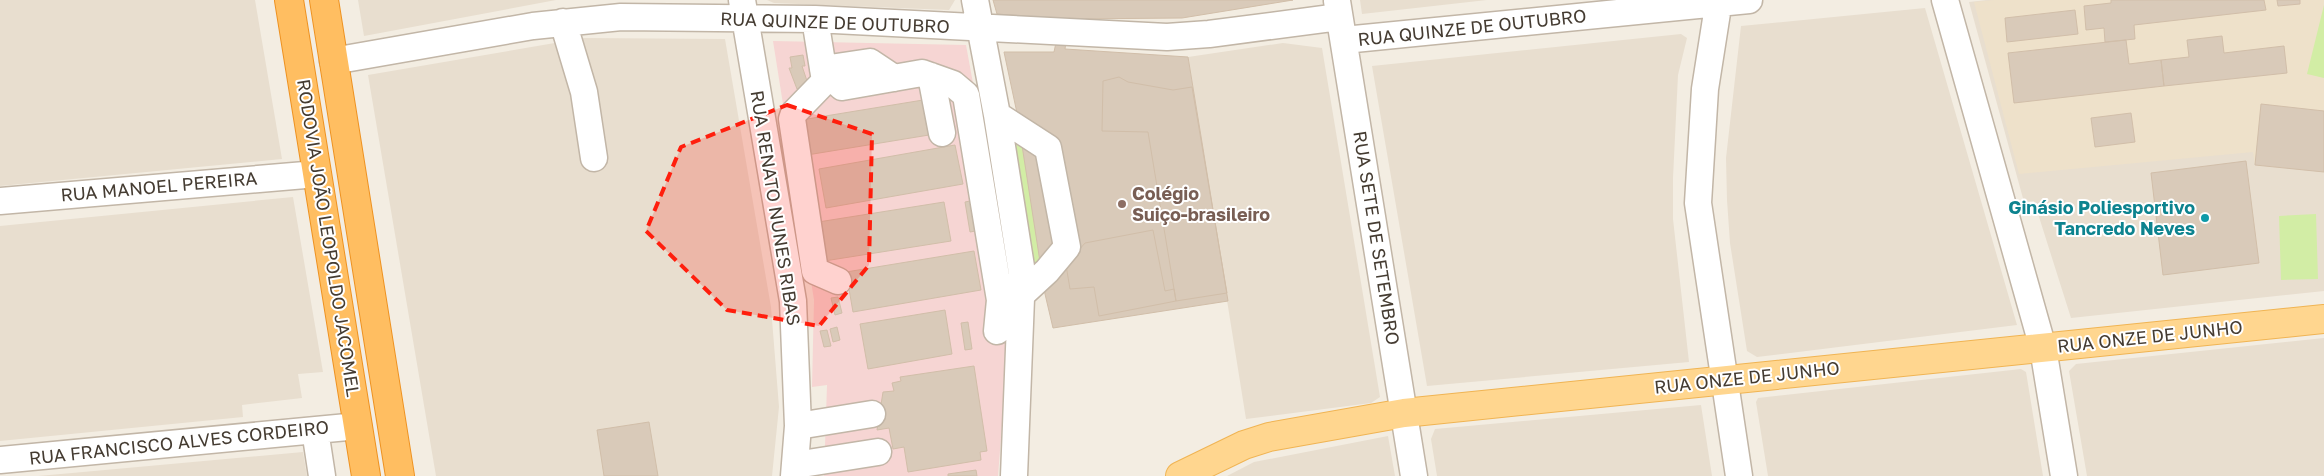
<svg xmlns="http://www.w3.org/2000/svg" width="2324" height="476" viewBox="0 0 2324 476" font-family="'Golos Text',sans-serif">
  <rect width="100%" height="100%" fill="#f3ede2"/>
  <path fill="#e8decf" d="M0 0H255L282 159 0 186Z
    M358 0H556L364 36Z
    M767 0H955L949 10 774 3Z
    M1360 0H1487L1362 14Z
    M1987 0H2324V291L2071 318 2034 201 2024 202 1969 2Z
    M1925 8 2017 325 1757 357 1747 351 1730 243 1727 200 1726 158 1741 26Z
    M1681 34 1687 38 1678 75 1673 178V219L1689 362 1427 386 1372 66Z
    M584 38 725 39 771 307 779 407 772 476H436L368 75Z
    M1283 43 1322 48 1380 397 1371 403 1246 419 1188 57Z
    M293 197 323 372 298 374 302 398 242 405 243 417 0 441V226Z
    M2324 338V476H2087L2069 371 2076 364Z
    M2021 369 2026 372 2043 476H1768L1756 402 1758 398Z
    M1701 405 1712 476H1437L1431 439 1435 429Z
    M1388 436 1395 476H1227L1254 462Z
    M303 452 307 476H38L72 473Z"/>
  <path fill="#eee1ca" d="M1994 0H2324V172L2255 165 2253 152 2019 174 1974 2Z"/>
  <path fill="#f6d5d3" d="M773 41 966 45 1012 296 998 476H824L827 385 812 387 814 300Z"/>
  <path fill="#d2eda5" d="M2324 5V78L2307 74Z
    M1013 139 1034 152 1050 245 1034 274Z
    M2316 214 2318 279 2281 280 2279 216Z"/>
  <path fill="#d9cab9" stroke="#d1bea9" d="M993 0H1293L1182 18 1069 19 1065 49 1188 57 1228 301 1053 328 1045 294 1017 113 1004 52H1054L1061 19 997 14Z
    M2111 0H2264L2266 10 2134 25 2135 39 2105 42 2104 28 2086 30 2084 6 2111 3Z
    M2277 0H2300V4L2278 6Z
    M2075 10 2078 34 2007 42 2005 18Z
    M2222 36 2224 53 2284 46 2287 73 2164 86 2161 60 2189 57 2187 40Z
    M2126 40 2129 64 2161 60 2164 86 2014 103 2008 53Z
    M803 55 805 66H802L809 87 797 89 789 68H792L790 57Z
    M1119 77 1128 82 1173 90 1192 87 1227 293 1176 301 1148 132 1102 131 1103 81Z
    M923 100 929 135 807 155 801 120Z
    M2261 104 2324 111V172L2255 165Z
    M2131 113 2135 142 2095 147 2091 118Z
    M955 145 963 184 826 208 819 169Z
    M2246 161 2259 263 2163 275 2151 173Z
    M975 200 981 230 970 232 965 202Z
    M944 202 951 241 818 262 812 223Z
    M1153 230 1165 291 1174 289 1176 301 1099 316 1094 287 1070 289 1066 265 1085 243Z
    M974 251 981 290 853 312 846 272Z
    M838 297 842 313 835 315 831 298Z
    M945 310 952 354 868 369 860 324Z
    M968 322 972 349 965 350 961 323Z
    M837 327 840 340 833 342 830 329Z
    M827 330 831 346 824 347 820 331Z
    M974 366 987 451 980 452 981 460 908 472 904 447 893 449 889 428 877 430 883 392 894 391 892 383 901 381 900 377Z
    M649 422 658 476H604L597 430Z
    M976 470 977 476H948V474Z"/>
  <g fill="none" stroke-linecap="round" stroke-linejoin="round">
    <g stroke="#c2b6a7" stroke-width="29">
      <path id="minor" d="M742 0 793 301 798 426 794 476
        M975 0 997 115 1022 273 1014 476
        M1719 0 1705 89 1698 203 1739 476
        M1945 0 2043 348 2064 476
        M1337 1 1414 476
        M815 19 825 81 794 113 792 119 815 271 838 281
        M563 22 584 92 594 158
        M1344 40 1749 0
        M333 61 533 26 621 17 815 19 1167 37 1209 34 1339 17
        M823 69 842 87 922 73 953 84 966 95 1000 300 997 331
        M823 69 870 62 894 78
        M931 76 942 133
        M997 115 1048 148 1067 247 1047 271 1021 295
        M0 201 317 174
        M798 426 872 414
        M315 430 322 476
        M0 460 358 426
        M795 465 878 452"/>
    </g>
    <g stroke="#f0b453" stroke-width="30">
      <path id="major" d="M1180 476 1244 445 1269 437 1404 413 2324 319"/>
    </g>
    <g stroke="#ee9221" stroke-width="30">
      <path id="highway" d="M289 0 366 476
        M324 0 400 476"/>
    </g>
    <use href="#minor" stroke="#fff" stroke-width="26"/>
    <use href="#major" stroke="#ffd68f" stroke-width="28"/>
    <use href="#highway" stroke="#ffbe61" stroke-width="28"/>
  </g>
  <path fill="#ff1e0d" fill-opacity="0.2" stroke="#ff1e0d" stroke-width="4" stroke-dasharray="10 6" stroke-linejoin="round" d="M787 105 872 134 869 265 819 326 727 310 646 231 681 147Z"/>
  <circle fill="#8d6e63" stroke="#fff" stroke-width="2" cx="1122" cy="204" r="5"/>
  <circle fill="#0f9aa8" stroke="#fff" stroke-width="2" cx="2205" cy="218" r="5"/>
  <g text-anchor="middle" stroke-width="4" stroke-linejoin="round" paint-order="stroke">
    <g font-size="18" fill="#453c32" stroke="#fff">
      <text transform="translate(835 23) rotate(2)" y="6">RUA QUINZE DE OUTUBRO</text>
      <text transform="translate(1472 28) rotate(-6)" y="6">RUA QUINZE DE OUTUBRO</text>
      <text transform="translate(159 187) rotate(-5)" y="6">RUA MANOEL PEREIRA</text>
      <text transform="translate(775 208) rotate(81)" y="6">RUA RENATO NUNES RIBAS</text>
      <text transform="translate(328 238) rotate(81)" y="6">RODOVIA JOÃO LEOPOLDO JACOMEL</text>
      <text transform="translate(1376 238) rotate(81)" y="6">RUA SETE DE SETEMBRO</text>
      <text transform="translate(2150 337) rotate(-6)" y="6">RUA ONZE DE JUNHO</text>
      <text transform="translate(1747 378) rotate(-6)" y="6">RUA ONZE DE JUNHO</text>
      <text transform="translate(179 443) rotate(-6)" y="6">RUA FRANCISCO ALVES CORDEIRO</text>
    </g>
    <g font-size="18" font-weight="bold" fill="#785e54" stroke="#fff" text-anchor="start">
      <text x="1132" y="200">Colégio<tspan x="1132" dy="21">Suiço-brasileiro</tspan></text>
    </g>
    <g font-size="18" font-weight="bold" fill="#0d838f" stroke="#fff" text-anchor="end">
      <text x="2195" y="214">Ginásio Poliesportivo<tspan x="2195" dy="21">Tancredo Neves</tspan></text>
    </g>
  </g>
</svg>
